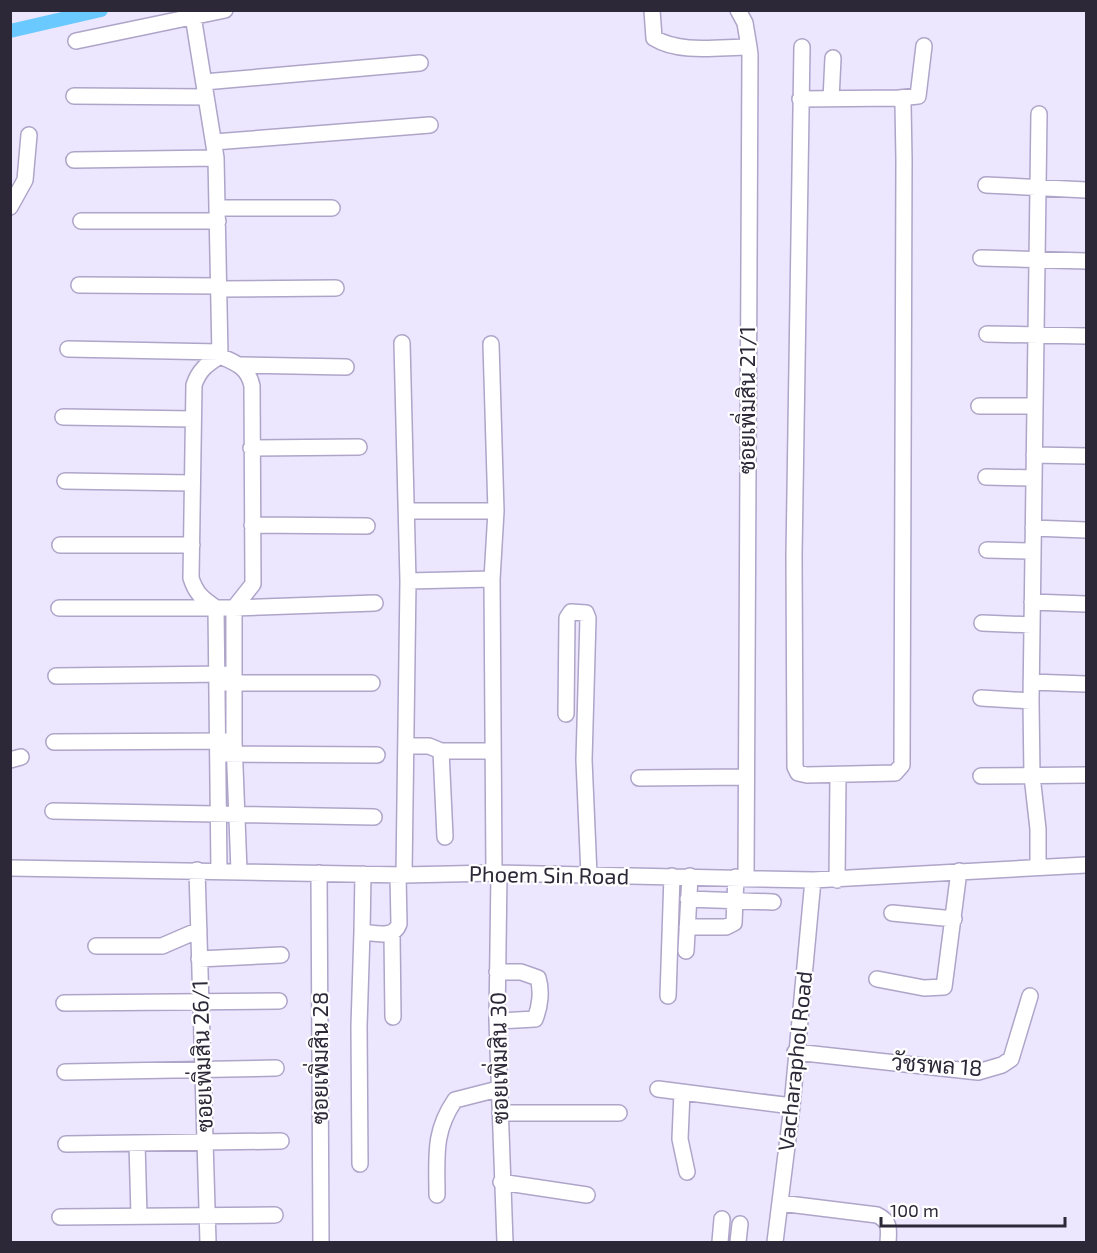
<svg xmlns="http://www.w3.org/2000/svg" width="1097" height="1253" viewBox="0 0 1097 1253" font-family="'Exo 2',Sarabun,sans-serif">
  <rect width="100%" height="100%" fill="#ece7fe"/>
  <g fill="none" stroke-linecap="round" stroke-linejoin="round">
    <path stroke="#6ac9ff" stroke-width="14" d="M10 31 101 10"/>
    <g stroke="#aea5c9" stroke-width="18">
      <path id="minor" d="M652 10 654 38C680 54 719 47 749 47L750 55 746 877
        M738 10 745 23 749 47
        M193 16 216 158 220 356
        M76 41 225 10
        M802 47 794 556 795 767 798 773 807 775 895 773 902 765 904 160 903 104 899 98
        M204 82 420 63
        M74 96 206 97
        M800 99 899 98 918 96 924 46
        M831 99 833 58
        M214 142 430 125
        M74 160 216 158
        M986 185 1086 190
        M10 207 25 180 29 135
        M218 208H332
        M81 221H218
        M981 258 1086 261
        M79 285 220 286
        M221 289 336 288
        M987 334 1086 336
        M402 343 408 581 404 875
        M491 344 496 511 492 579 494 873
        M68 349 220 352
        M241 365 346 367
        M979 406H1035
        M63 417 193 419
        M251 448 359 447
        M1034 455 1086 456
        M986 477 1034 478
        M65 481 192 483
        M407 511H496
        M252 525 367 526
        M1033 528 1086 530
        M60 545H192
        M987 550 1033 551
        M408 581 492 579
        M1032 602 1086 604
        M59 608H234L375 603
        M216 608C203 599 196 594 191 578L194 385C199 370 207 364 220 356 236 363 248 367 252 386L253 584 234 608V741L239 871
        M216 608 219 871
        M982 623 1032 625
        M56 676 227 674
        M1031 682 1086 684
        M223 683H372
        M981 698 1031 701
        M566 714 567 618 571 612 586 613 588 618 584 760 589 875
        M54 742 225 741
        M406 746H429L441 751H493
        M441 751 445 837
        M226 754 377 755
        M10 760 21 757
        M981 776 1086 775
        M639 778 745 777
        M53 811 374 817
        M1038 867V829L1032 776 1031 701 1039 114
        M10 868 404 875 494 873 813 880 1086 865
        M197 870 208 1242
        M319 873 321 1242
        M499 873 497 1021 505 1242
        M837 880 838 776
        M688 899 773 902
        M892 913 954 919
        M687 927H726L734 923 736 877
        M362 932 363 874
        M392 934 393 1017
        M96 946H162L199 930
        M686 951 690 876
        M199 959 281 955
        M877 979 924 988 944 987 959 871
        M668 996 672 876
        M64 1003 279 1001
        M497 1021 535 1019C540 1007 542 991 538 978L521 972H497
        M795 1052 978 1072 1002 1065 1011 1059 1030 996
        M65 1072 276 1068
        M658 1089 792 1106
        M682 1092 680 1139 687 1172
        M500 1113H619
        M137 1143 139 1216
        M66 1144 281 1141
        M360 1164 359 1026 362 932C375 933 394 939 399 924L398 875
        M501 1182 587 1195
        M437 1195C437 1157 433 1132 455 1100L498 1089
        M780 1203 877 1215C890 1221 889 1229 888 1242
        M60 1217 275 1215
        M720 1242 722 1219
        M738 1242 740 1224
        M775 1242 792 1106 813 880"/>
    </g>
    <use href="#minor" stroke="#fff" stroke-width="15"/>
  </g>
  <g text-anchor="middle" stroke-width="4.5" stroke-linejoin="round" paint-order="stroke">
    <g font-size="22" fill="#2c2837" stroke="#fff">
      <text transform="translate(747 400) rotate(-90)" y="8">ซอยเพิ่มสิน 21/1</text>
      <text transform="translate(549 875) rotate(1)" y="8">Phoem Sin Road</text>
      <text transform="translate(202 1056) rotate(-92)" y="8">ซอยเพิ่มสิน 26/1</text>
      <text transform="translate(320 1058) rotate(-90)" y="8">ซอยเพิ่มสิน 28</text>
      <text transform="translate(499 1058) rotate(-91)" y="8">ซอยเพิ่มสิน 30</text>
      <text transform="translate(795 1061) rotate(-84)" y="8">Vacharaphol Road</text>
      <text transform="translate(937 1065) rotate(4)" y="8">วัชรพล 18</text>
    </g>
  </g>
  <rect width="1097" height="1253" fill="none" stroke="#2c2837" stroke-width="24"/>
  <path d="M881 1217v9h184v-9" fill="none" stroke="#2c2837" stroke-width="3"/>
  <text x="890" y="1217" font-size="18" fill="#2c2837" stroke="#ffffff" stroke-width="4.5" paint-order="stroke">100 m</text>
</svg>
